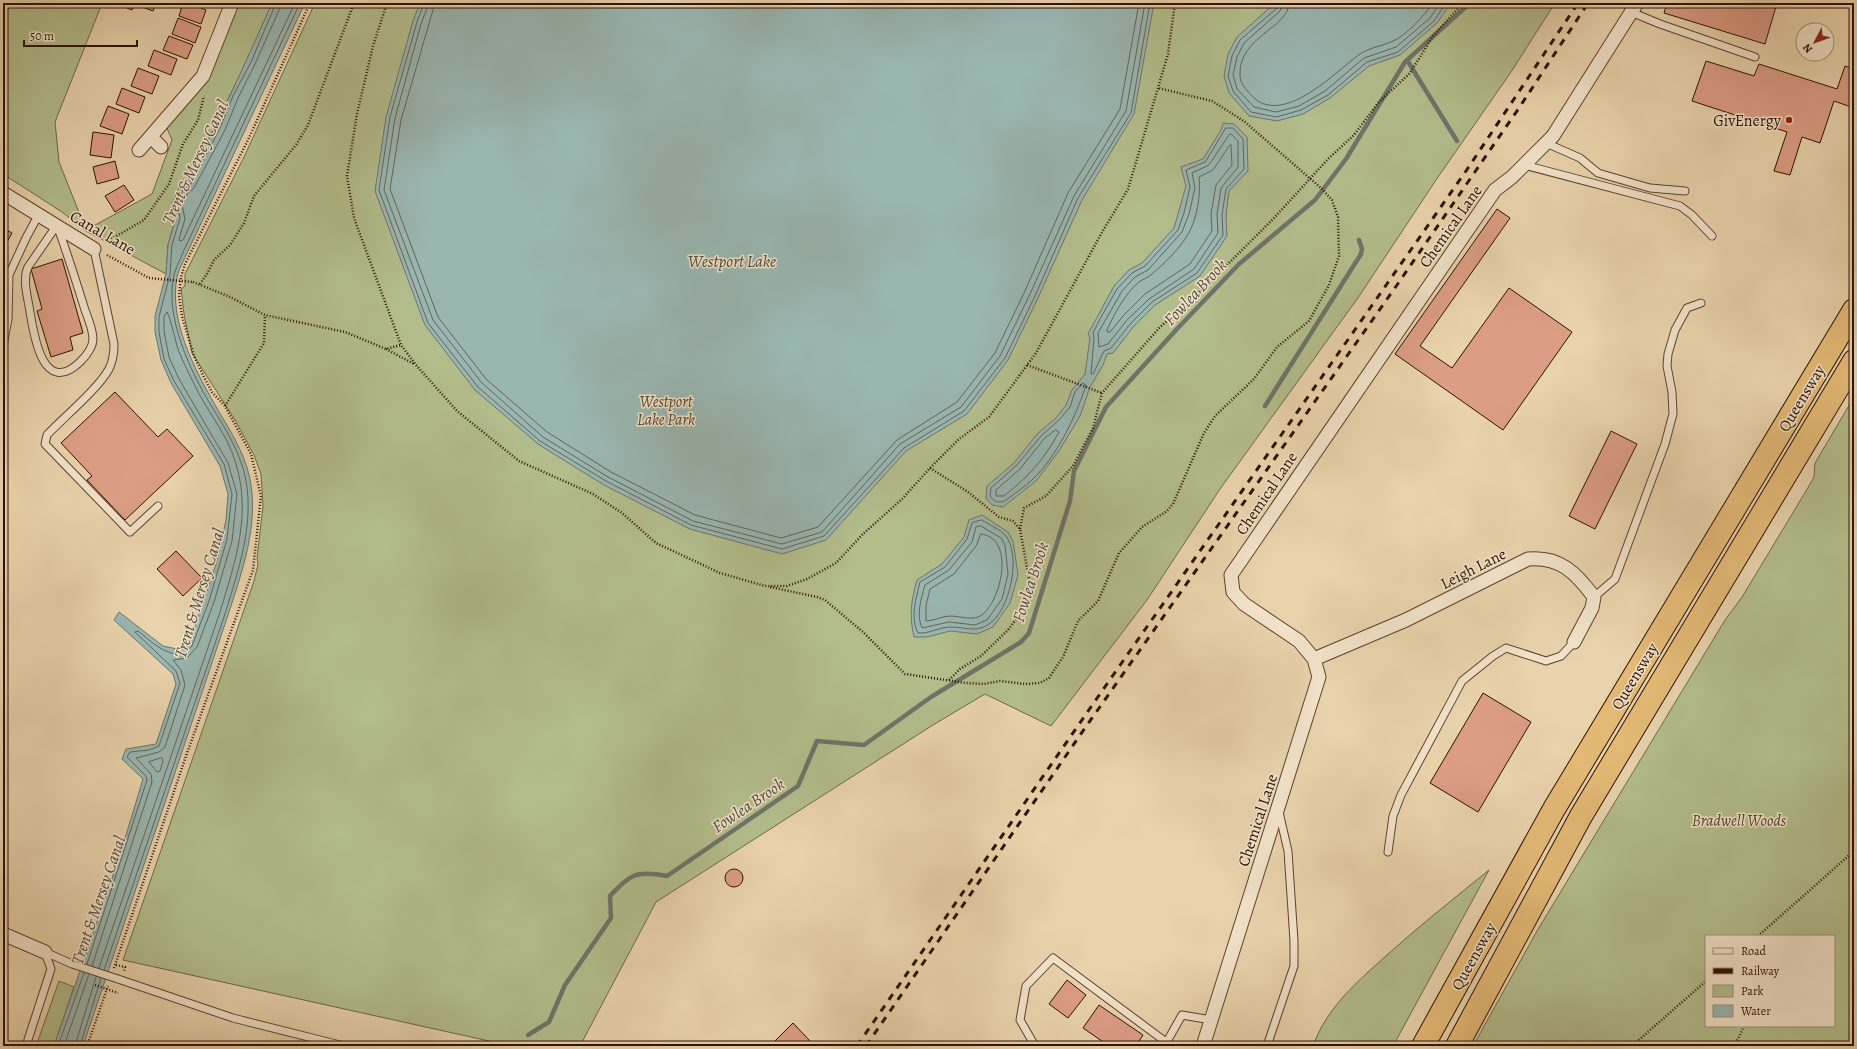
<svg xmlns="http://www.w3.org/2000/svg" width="1857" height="1049" viewBox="0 0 1857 1049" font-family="Alegreya,serif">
  <rect width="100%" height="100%" fill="#e9d3ac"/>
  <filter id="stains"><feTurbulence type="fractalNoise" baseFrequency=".005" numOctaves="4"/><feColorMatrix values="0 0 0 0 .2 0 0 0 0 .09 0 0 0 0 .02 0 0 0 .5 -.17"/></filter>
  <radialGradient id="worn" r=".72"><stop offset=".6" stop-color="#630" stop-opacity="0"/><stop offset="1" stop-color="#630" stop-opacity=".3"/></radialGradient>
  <path fill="#b3bd8c" stroke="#706746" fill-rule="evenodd" d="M3 3H99L101 6 55 122 59 162 86 230 152 194 172 140 166 126 203 82 236 3H272L247 61 188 180 180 187 172 204 176 217 168 245 166 274 86 231 62 212 3 174Z
    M315 3H1555L1511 72 1436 180 1360 295 1220 489 1147 600 1051 726 985 694 933 725 656 902 580 1046H520L498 1043 123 960 254 581 258 564 257 558 263 506 261 474 254 455 235 420 192 353 184 314 181 289 185 286V274L244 157Z
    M1854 397V1046H1473L1537 931 1725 620 1742 597 1806 491 1814 477 1815 463ZM1706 936H1834V1026H1706Z
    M1489 870 1393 1046H1313C1327 1007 1357 982 1387 955 1420 925 1455 898 1489 870Z
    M59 981 74 987 54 1046H36Z"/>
  <path fill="#99b6b1" stroke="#6e746a" d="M272 3H305L188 251C184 260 179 268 177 277 169 320 193 366 214 403 228 428 244 450 250 479 259 525 242 572 228 615L83 1046H54L120 855 143 779 122 759 126 749 156 744 176 684 173 674 114 620 119 612 163 646 182 650 189 643 216 564 226 520 228 494 220 466 171 383 161 360 155 332V316L166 274 168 245 176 217 172 204 180 187 186 183C218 124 245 64 272 3Z
    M420 3H1154L1134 114 1082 200 1038 298 1008 360 967 414 906 451 826 540 782 554 690 529 604 485 538 444 475 390 425 325 375 191 386 117 413 21Z
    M1275 3H1451L1437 23 1400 55 1369 66 1330 98 1303 114 1277 121 1249 116 1229 93 1224 76 1228 54 1237 37Z
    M1223 123 1234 124 1247 137 1248 171 1229 191 1226 215 1227 236 1200 276 1155 305 1134 326 1113 353 1107 354 1103 365 1090 387 1080 416 1059 451 1036 481 1003 507 992 505 986 498 987 486 1014 463 1038 433 1056 418 1066 405 1072 390 1085 374 1090 338 1088 334 1114 286 1129 270 1142 263 1174 228 1186 186 1181 167 1203 159 1221 130Z
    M982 515 1008 532 1013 541 1018 575 1010 603 993 627 977 634 950 631 927 637H914C909 615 911 602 917 580L942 564 964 537 969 520Z"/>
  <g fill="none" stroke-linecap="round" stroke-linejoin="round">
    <path stroke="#646458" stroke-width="1" d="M281 3 280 8 255 64 238 98 225 130 194 188 187 194 182 205 185 219 179 239 180 241 183 240 295 3
      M424 3 417 22 390 117 379 190 428 323 478 387 540 441 606 481 691 525 782 549 824 536 904 448 964 411 1005 358 1035 296 1078 198 1131 113 1150 3
      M429 3 421 24 395 118 384 190 433 320 482 383 543 437 608 477 693 521 782 544 822 532 900 444 961 407 1000 356 1030 294 1074 196 1126 111 1145 3
      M435 3 401 120 390 189 438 317 486 379 547 432 611 472 695 515 781 538 818 527 897 440 957 402 995 353 1025 291 1068 193 1120 109 1139 3
      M1278 3 1277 8 1240 40 1232 56 1228 76 1233 91 1251 112 1276 117 1301 110 1328 95 1367 62 1398 52 1434 21 1446 3
      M1283 3 1280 11 1244 43 1237 57 1233 75 1237 89 1254 107 1276 112 1299 106 1325 91 1364 58 1396 47 1430 18 1440 3
      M1289 3C1289 28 1238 37 1240 75 1240 84 1246 89 1251 95 1282 129 1336 71 1360 54 1369 48 1381 46 1391 42 1406 36 1424 16 1433 3
      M1226 128H1233L1243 139 1244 169 1226 189 1222 215 1223 235 1197 273 1152 302 1131 323 1111 348 1104 351 1093 374H1091L1094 338 1093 333 1100 319 1117 289 1132 273 1145 266 1178 230 1184 213 1190 187 1186 170 1205 162Z
      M1231 134 1238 141V167L1221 188 1217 214 1218 233 1194 269 1149 299 1127 320 1108 344 1099 347 1098 333 1122 291 1135 277 1148 270 1182 232 1189 214 1195 188 1192 173 1209 165 1229 135Z
      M1231 145 1232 165 1216 185 1211 214 1212 231 1190 264 1145 294 1123 316 1110 332H1107V330C1113 316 1126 292 1139 282 1143 279 1148 278 1152 274 1164 264 1179 249 1187 236 1197 220 1201 195 1199 177L1213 170 1229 146Z
      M1083 383 1086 385C1076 416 1057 456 1033 479 1025 487 1015 493 1006 500 1000 504 994 502 990 496L991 488 1017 465 1041 436 1059 420 1070 407 1075 392Z
      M1056 430 1059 432C1043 461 1029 476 1004 496H996V490L1020 469 1044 439Z
      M982 520C989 525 1000 529 1005 535 1022 554 1010 611 989 624 976 633 965 627 951 627 939 627 929 634 918 633 910 617 916 599 920 582L945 567 967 539 972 523Z
      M981 526 1001 538 1005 545 1008 574 1002 599 987 620 975 625 949 622 922 628C916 615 921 599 925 585L949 570 972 542 976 527Z
      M981 534C1015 538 1002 598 983 614 974 622 961 616 950 616 942 616 934 621 926 621V605L930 589 954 574 976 546Z
      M162 758 163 761 160 771 157 772 149 762Z
      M87 964 147 780 146 776 127 757 130 752 149 750 159 746 180 683 176 671 135 632 138 631C152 642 165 656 184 654L192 646 209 601 227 539 232 494 224 464 174 381 164 359 159 332V317L170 274 172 245 180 218 177 204 183 190 190 185 220 128 233 96 251 62 276 3
      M92 966 152 782 151 774 136 758 159 752 165 747 185 685 181 670 173 660 187 658 197 647 214 602 232 541 237 494 228 463 179 379 169 357 164 331V317L167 312C170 316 176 344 179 352 183 362 188 371 192 380 202 402 216 420 227 441 256 501 238 553 220 612L99 968
      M104 970 225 614C238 571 254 526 246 481 241 453 226 430 212 407 191 373 164 316 174 275 176 267 181 258 184 250L300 3
      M58 1046 84 973
      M64 1046 89 974
      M75 1046 96 977
      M80 1046 101 978"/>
    <path stroke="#6e746a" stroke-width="4.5" d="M1407 60 1457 141
      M1265 406 1361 254 1362 249 1359 240
      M528 1035 549 1022 565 985 611 918 610 896C631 874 636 870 667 876L798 786 817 741 864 745 931 697 1021 642 1029 633 1070 501 1074 471 1106 407 1176 330 1239 264 1315 200 1346 159 1405 62 1470 3"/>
  </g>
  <path fill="#dc9d85" stroke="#2e1100" d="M114 3H135L132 10Z
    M138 3H156L153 11 137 5Z
    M183 3H189L206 10 201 24 179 16Z
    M1667 3H1777L1765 44 1664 13Z
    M178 18 201 27 195 43 172 34Z
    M169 36 193 45 187 59 163 50Z
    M154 50 177 59 171 75 148 66Z
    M1706 61 1754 76 1759 64 1837 89 1845 66 1854 69V108L1834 101 1820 143 1802 137 1790 175 1774 171 1787 132 1692 101Z
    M138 68 159 76 152 94 131 86Z
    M122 88 145 97 139 113 116 104Z
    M108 106 129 114 122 134 100 126Z
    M93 132 114 135 111 158 90 155Z
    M115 161 119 178 97 184 93 167Z
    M124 185 134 200 115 212 105 196Z
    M1497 209 1510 218 1420 346 1452 368 1509 288 1572 332 1503 430 1395 354Z
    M3 228 12 233 3 249Z
    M62 259 83 333 70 337 73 350 51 357 37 311 42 309 31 269Z
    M115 392 158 437 167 429 193 456 125 520 87 480 92 476 61 443Z
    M1611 431 1637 444 1595 529 1569 516Z
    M176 551 202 578 183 596 157 569Z
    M1483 693 1531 722 1478 812 1430 783Z
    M725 878a9 9 0 1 1 18 0a9 9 0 1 1-18 0Z
    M1067 980 1086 995 1068 1018 1049 1004Z
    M1099 1005 1143 1035 1136 1046H1109L1083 1028Z
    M793 1023 810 1041 805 1046H773L772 1044Z"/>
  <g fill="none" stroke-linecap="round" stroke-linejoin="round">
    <g stroke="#5d422b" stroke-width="9">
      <path id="lane" d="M1631 12 1660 24 1755 57
        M1546 143 1580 158 1598 173 1650 188 1685 191
        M1524 165 1680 206 1692 215 1712 236
        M57 225C67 253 76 281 85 310 88 318 93 330 93 339 93 348 86 356 80 362 43 397 34 336 30 312 28 298 22 280 28 267Z
        M94 249 114 344C114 353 113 361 109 369 98 389 64 417 47 435L45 444 130 532 158 506
        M3 346 8 319 9 275 26 238 39 214
        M1594 597 1615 579 1665 444 1673 414 1672 392 1667 366 1668 354 1675 330 1687 308 1701 303
        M1388 852 1393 816 1401 795 1462 681 1493 656 1506 648 1546 661 1561 656 1574 642
        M45 952 72 964
        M118 979 233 1018 344 1046
        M1165 1045 1182 1015 1211 1020
        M26 1046 51 969 45 952
        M1035 1046 1020 1020 1026 986 1053 958 1166 1042
        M1267 1046 1294 966V941L1288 851 1279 812"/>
    </g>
    <g stroke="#5d422b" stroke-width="15">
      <path id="street" d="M151 137 161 147
        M139 150 203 76 232 3
        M3 193 94 249
        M1314 659 1406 620 1528 559C1560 556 1576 573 1594 597L1592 608 1574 642
        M3 934 45 952
        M1203 1046 1319 677 1314 659 1299 641 1244 604 1233 592 1231 575 1495 190 1512 177 1553 136 1637 3"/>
    </g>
    <g stroke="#2e1100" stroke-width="24">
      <path id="highway" d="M1423 1046 1554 809 1854 310
        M1457 1046 1581 816 1854 361"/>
    </g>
    <path stroke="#2e1100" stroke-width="2.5" stroke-dasharray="1 2" stroke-linecap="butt" d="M387 3 373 46 357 114 347 176 354 218 401 345 416 365 457 411 519 461 593 494 622 513 656 543 720 573 765 586H787L807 579 836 563 863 534 903 498 930 468 959 439 989 417 1036 353 1101 234 1128 189 1168 54 1175 3
      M106 242 144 220 169 184 183 144 198 120 204 96
      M107 255 149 278
      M193 282 228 296 265 315 345 332 386 349 401 345
      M200 284 207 274 214 260 230 245 244 223 254 196 296 145 308 125 354 3
      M386 349 414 364
      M1027 365 1102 393
      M225 406 264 343 265 315
      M930 468 968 492 999 517 1013 521 1020 529 1029 579 1028 594 1022 611 1008 630 981 656 960 669 948 681
      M1020 529 1024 508 1046 496 1073 466 1093 428 1102 393 1160 327 1196 296 1274 218 1328 159 1354 135 1378 103 1410 73 1433 36 1463 3
      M770 587 817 597 825 600 863 632 905 674 966 683 984 684 1000 681 1025 684 1040 683 1049 678 1063 657 1078 621 1098 601 1119 553 1142 527 1167 511 1173 504 1204 433 1215 416 1254 379 1277 347 1309 321 1329 285 1339 256 1338 217 1332 200 1321 188 1245 122 1228 111 1212 101 1158 88
      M1758 936 1854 851
      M116 965 125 967 124 971
      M114 968 186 756 253 570 261 496 251 454 225 406 212 392 204 377 194 356 182 316 179 296 181 277 185 264 249 138 310 3
      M87 1046 108 986
      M1632 1046 1706 981
      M1735 1046 1744 1026"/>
    <use href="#lane" stroke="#f1e2c9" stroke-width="7"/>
    <use href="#street" stroke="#f1e2c9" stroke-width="13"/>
    <use href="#highway" stroke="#e4ba76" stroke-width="22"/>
    <path stroke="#2e1100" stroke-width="3" stroke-dasharray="7 7" stroke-linecap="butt" d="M857 1046 1095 701 1466 171 1578 3
      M866 1046 1085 728 1397 285 1519 108 1588 3"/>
    <g stroke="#5d422b" stroke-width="9" stroke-linecap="butt">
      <path id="lane-bridge" d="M72 964 118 979"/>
    </g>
    <path stroke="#2e1100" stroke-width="2.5" stroke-dasharray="1 2" stroke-linecap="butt" d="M149 278 193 282
      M95 985 118 993"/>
    <use href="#lane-bridge" stroke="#f1e2c9" stroke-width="7"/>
  </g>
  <circle fill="#8f2418" stroke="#f1e2c9" stroke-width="1.5" cx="1789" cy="120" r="4"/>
  <g text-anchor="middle" stroke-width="3" stroke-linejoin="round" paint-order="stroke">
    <g font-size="16" fill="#2e1100" stroke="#f1e2c9" text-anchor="end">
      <text x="1781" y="126">GivEnergy</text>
    </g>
    <g font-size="16" fill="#2e1100" stroke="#f1e2c9">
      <text transform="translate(1450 226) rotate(-55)" y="6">Chemical Lane</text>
      <text transform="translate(103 232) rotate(30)" y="6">Canal Lane</text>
      <text transform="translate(1801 398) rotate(-59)" y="6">Queensway</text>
      <text transform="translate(1266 493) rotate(-56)" y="6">Chemical Lane</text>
      <text transform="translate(1473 568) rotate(-27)" y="6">Leigh Lane</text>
      <text transform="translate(1634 676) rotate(-59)" y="6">Queensway</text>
      <text transform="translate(1257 820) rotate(-72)" y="6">Chemical Lane</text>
      <text transform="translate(1473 956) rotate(-61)" y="6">Queensway</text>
    </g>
    <g font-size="16" font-style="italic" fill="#56452a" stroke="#f1e2c9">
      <text x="666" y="407">Westport<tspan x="666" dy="18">Lake Park</tspan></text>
      <text x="1739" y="826">Bradwell Woods</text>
    </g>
    <g font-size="17" font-style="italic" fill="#534b3e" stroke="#f1e2c9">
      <text transform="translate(195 162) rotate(-65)" y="6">Trent &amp; Mersey Canal</text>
      <text x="732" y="267">Westport Lake</text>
      <text transform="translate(1195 292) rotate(-47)" y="6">Fowlea Brook</text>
      <text transform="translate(1030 582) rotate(-72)" y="6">Fowlea Brook</text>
      <text transform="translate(199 593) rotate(-73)" y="6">Trent &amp; Mersey Canal</text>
      <text transform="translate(748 805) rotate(-34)" y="6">Fowlea Brook</text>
      <text transform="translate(98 900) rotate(-71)" y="6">Trent &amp; Mersey Canal</text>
    </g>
  </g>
  <rect width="1857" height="1049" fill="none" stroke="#e9d3ac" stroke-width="16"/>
  <rect x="4" y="4" width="1849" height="1041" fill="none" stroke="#2e1100" stroke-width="2"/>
  <rect x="8" y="8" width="1841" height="1033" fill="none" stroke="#2e1100"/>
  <rect x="1705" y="935" width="130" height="92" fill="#f1e2c9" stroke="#a38e79"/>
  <rect x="1713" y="948" width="20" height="6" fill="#f1e2c9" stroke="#a38e79"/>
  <text x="1741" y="955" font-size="12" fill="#2e1100">Road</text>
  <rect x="1713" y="968" width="20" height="6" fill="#2e1100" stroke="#a38e79"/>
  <text x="1741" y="975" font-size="12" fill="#2e1100">Railway</text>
  <rect x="1713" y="985" width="20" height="12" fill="#b3bd8c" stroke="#a38e79"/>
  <text x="1741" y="995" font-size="12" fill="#2e1100">Park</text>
  <rect x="1713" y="1005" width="20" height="12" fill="#99b6b1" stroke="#a38e79"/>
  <text x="1741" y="1015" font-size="12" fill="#2e1100">Water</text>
  <g transform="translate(1815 42) rotate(229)"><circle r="19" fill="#f1e2c9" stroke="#a38e79"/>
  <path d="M0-3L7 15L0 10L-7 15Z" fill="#8f2418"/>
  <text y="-6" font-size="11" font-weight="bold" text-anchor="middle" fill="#2e1100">N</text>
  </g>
  <path d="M24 40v6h113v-6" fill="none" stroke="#2e1100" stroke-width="2"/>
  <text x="30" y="40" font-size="12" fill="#2e1100" stroke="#f1e2c9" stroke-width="3" paint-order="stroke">50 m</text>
  <rect width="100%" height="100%" filter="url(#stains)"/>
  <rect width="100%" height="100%" fill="url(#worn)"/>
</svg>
